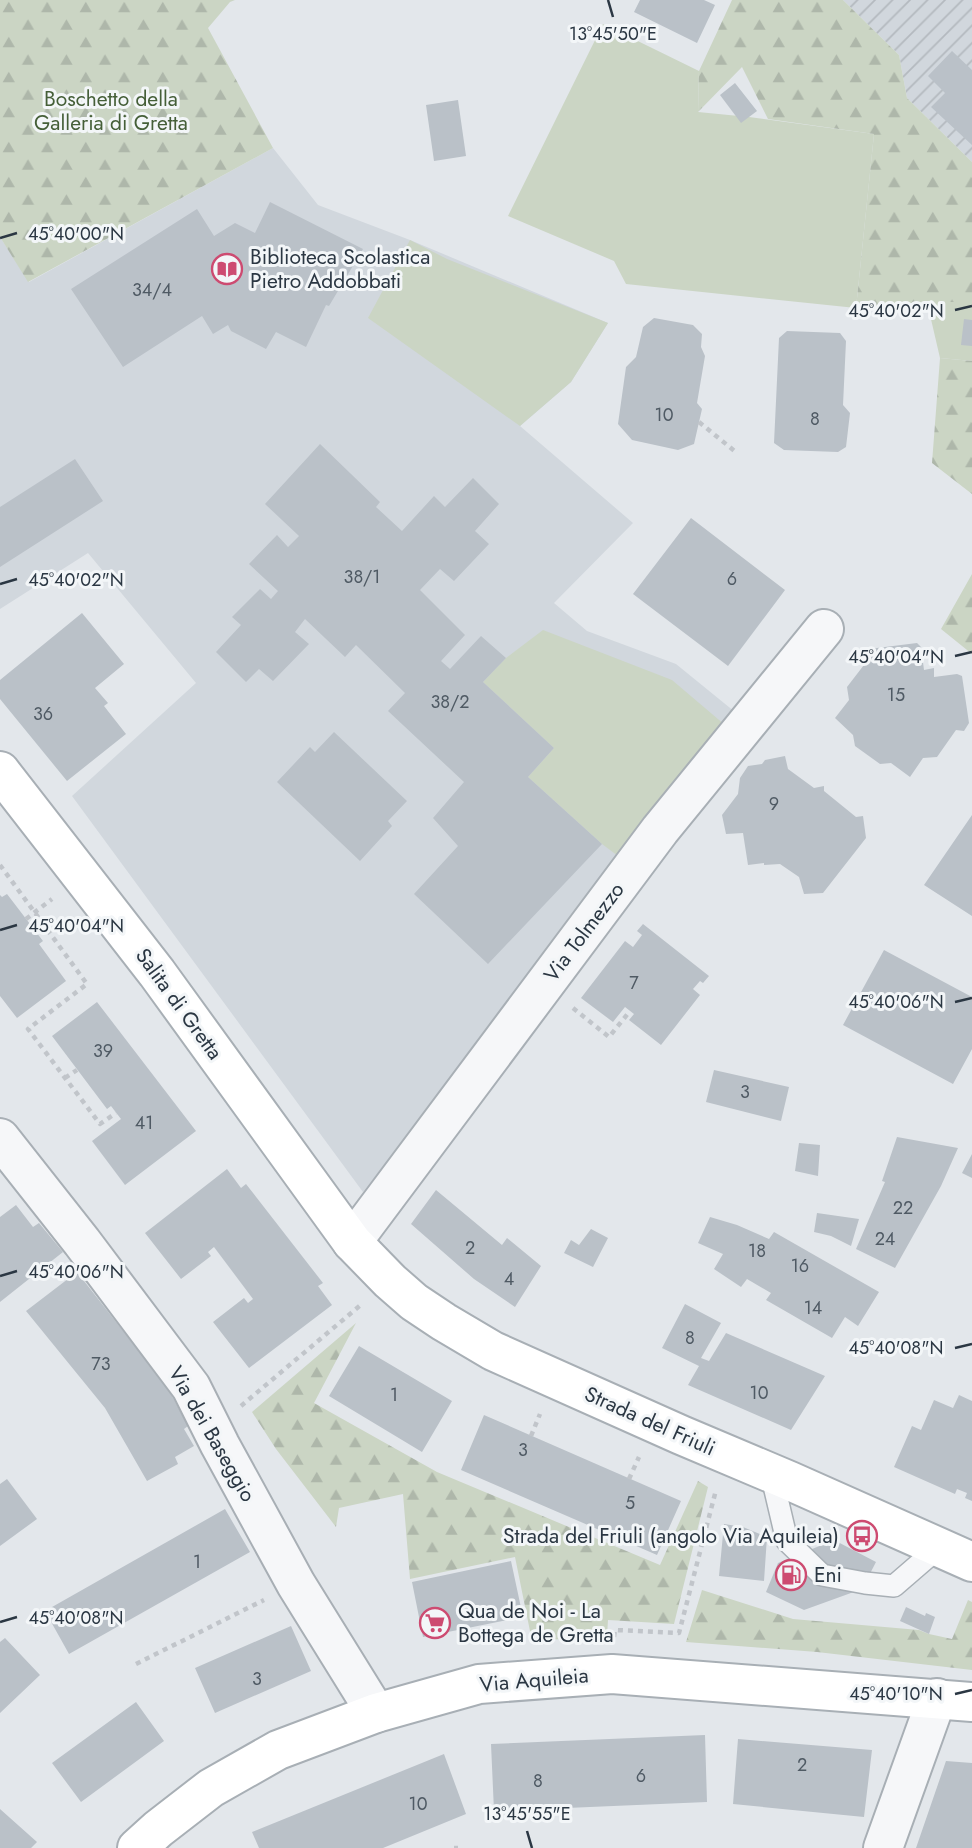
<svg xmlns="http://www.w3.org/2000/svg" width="972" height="1848" viewBox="0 0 972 1848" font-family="Jost,sans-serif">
  <defs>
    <pattern id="industrial-furrows" width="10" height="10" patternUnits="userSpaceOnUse" patternTransform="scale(1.75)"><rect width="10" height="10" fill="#d1d7dd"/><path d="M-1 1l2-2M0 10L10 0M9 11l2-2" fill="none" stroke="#b4b9bf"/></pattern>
    <pattern id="forest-firs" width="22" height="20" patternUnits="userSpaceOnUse" patternTransform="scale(1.75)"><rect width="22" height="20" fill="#cbd5c4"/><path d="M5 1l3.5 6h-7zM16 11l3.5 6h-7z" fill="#aeb7aa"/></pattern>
  </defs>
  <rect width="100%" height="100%" fill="#e3e7eb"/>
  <path fill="#d1d7dd" d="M273 148 318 205 410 240 608 323 571 382 520 426 633 523 554 603 587 631 676 664 735 712 363 1192 72 796 196 683 88 553 0 609V237L29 282Z"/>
  <path fill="url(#industrial-furrows)" d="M843 0H972V162L907 98 899 55Z"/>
  <path fill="#cbd5c4" d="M603 24 699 71 698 112 749 117 874 134 856 308 626 284 614 261 508 216Z
    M410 240 447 259 608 323 571 382 520 426 368 318Z
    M927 302H972V361L940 358Z
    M543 630 672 680 725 725 622 859 602 844 528 777 554 748 483 682 506 658Z"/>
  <path fill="url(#forest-firs)" d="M0 0H235L230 2 208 28 273 148 28 282 0 237Z
    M732 0H843L899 55 907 98 972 162V302H926L856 308 874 134 768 119 742 67 698 112 699 71Z
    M940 358 972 361V494L932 463Z
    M972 574V654L941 629Z
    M356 1323 314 1403 437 1472 660 1565 698 1481 708 1487 674 1624 608 1620 607 1636 532 1641 515 1557 410 1579 403 1494 339 1508 336 1527 276 1449 252 1412Z
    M702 1590 793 1619 919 1630 929 1634 952 1639 968 1600 972 1602V1670L817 1652 686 1642Z"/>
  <path fill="#bac1c8" d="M640 0H704L715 5 697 43 634 12Z
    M952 51 972 70V145L931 107 945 93 928 76Z
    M735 83 757 111 741 123 720 95Z
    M458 100 466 156 434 161 426 105Z
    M270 202 363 249 329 306 326 305 306 347 276 332 266 349 231 331 228 325 213 334 202 316 123 367 71 289 197 209 214 236 235 223 255 233Z
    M654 318 693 325 702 334 701 347 705 356 697 403 702 409 694 444 678 450 632 440 618 424 626 367 636 357 643 327Z
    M964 319 972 320V346L961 345Z
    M787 331 840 333 846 341 843 405 850 413 846 447 838 452 784 450 774 443 779 338Z
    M320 444 380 502 376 507 402 531 434 496 445 507 473 478 499 504 475 531 489 544 454 581 440 569 420 590 465 635 441 661 450 669 481 636 506 658 483 682 554 748 528 777 602 844 488 964 414 894 458 846 433 818 464 782 388 711 405 693 356 645 345 657 305 619 295 632 309 644 273 681 259 669 246 682 216 652 241 625 232 617 260 589 271 599 278 591 249 564 277 535 288 547 299 536 265 504Z
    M75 459 103 501 0 567V507Z
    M691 518 785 590 728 666 633 594Z
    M82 613 124 664 95 688 108 703 104 706 126 734 67 781 0 699V680Z
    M917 643 921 647 924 670 934 668V677L957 674 962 676 969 723 964 731 956 730 937 757 923 758 910 777 891 763 880 764 855 746 853 735 835 718 849 700 847 687 867 661 866 653 869 649Z
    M334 732 407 801 388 821 392 826 360 861 277 782 310 747 315 752Z
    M785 756 788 769 814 788 824 786V791L856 817 863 816 866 838 823 893 804 894 799 877 780 864 764 865V863L748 865 743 833 726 834 722 815 738 794 740 778 748 766 762 764 765 760Z
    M972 815V916L924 885Z
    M7 894 43 941 39 944 66 981 17 1018 0 996V895L2 897Z
    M643 924 709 976 703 983 700 981 693 989 700 995 661 1045 629 1020 634 1014 625 1007 613 1022 581 998 625 941 633 947 642 935 637 931Z
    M884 950 972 997V1049L953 1084 843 1025Z
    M97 1002 196 1131 125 1185 92 1141 121 1119 111 1106 107 1109 52 1036Z
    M714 1070 789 1087 781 1121 706 1102Z
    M897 1137 958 1148 941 1186 895 1268 856 1249 885 1182 882 1181Z
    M799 1143 820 1145 818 1176 795 1171Z
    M972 1154V1178L962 1173Z
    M227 1169 241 1188 246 1184 323 1283 318 1286 332 1305 249 1368 213 1322 244 1298 248 1303 253 1299 214 1247 208 1252 211 1256 181 1279 145 1233Z
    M436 1190 502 1245 507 1238 541 1266 515 1307 474 1279 411 1224Z
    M16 1205 33 1227 39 1223 63 1252 0 1302V1217Z
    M817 1213 859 1219 851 1246 831 1236 814 1232Z
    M710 1217 737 1225 769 1239 774 1232 879 1292 858 1326 845 1317 832 1338 766 1300 771 1293 747 1279 741 1287 714 1269 723 1254 698 1243Z
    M591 1229 608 1238 593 1267 564 1253 571 1240 579 1245Z
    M77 1272 152 1368 156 1366 188 1426 184 1429 194 1446 175 1457 178 1464 147 1481 105 1408 26 1311Z
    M685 1304 721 1323 701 1358 709 1361 726 1333 825 1376 791 1430 688 1385 699 1366 662 1348Z
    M359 1346 452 1401 422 1452 329 1396Z
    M959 1395 972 1401V1501L965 1498 967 1493 957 1489 955 1494 894 1467 912 1426 921 1430 934 1400 953 1408Z
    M484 1415 681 1501 657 1555 461 1470Z
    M7 1479 37 1519 0 1546V1484Z
    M225 1509 250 1552 69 1654 45 1611Z
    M724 1524 743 1527 767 1537 764 1581 719 1576Z
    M834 1540 876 1562 862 1589 804 1610 766 1592 778 1563Z
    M511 1561 523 1617 423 1637 412 1582Z
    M906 1607 925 1616 926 1613 935 1617 929 1634 900 1621Z
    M291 1626 311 1671 215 1713 195 1668Z
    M5 1638 40 1675 0 1713V1642Z
    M136 1702 164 1741 81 1802 52 1763Z
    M705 1735 707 1802 494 1811 491 1744Z
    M738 1739 872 1750 864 1817 733 1804Z
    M444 1754 466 1814 383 1848H259L252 1832Z
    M946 1761 972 1763V1848H916Z
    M0 1809 37 1842 31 1848H0Z"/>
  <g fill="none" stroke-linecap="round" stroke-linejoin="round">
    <g stroke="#a8afb5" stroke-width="24">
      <path id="lane" d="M771 1473 787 1541 822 1575 865 1583 894 1586 938 1548"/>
    </g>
    <g stroke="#a8afb5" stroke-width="42">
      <path id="street" d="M0 1138 82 1242 191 1387 220 1445 296 1584 376 1713
        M352 1242 660 830 824 629
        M883 1848 937 1698"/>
    </g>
    <g stroke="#a8afb5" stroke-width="42">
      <path id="secondary" d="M0 771 157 973 352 1242 390 1281 414 1302 444 1322 493 1351 681 1435 790 1481 972 1562
        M137 1848 158 1829 211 1788 278 1750 376 1713 479 1684 612 1674 972 1702"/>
    </g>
    <path stroke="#c1c5ca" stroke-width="4.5" stroke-dasharray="5 5" stroke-linecap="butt" d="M699 422 737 453
      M0 865 87 984 28 1029 100 1124 116 1113
      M26 919 52 899
      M573 1008 609 1037 630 1011
      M65 1078 77 1070
      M241 1406 363 1303
      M531 1436 540 1414
      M629 1479 639 1457
      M614 1637 615 1630 679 1633 716 1490
      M136 1664 264 1600
      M454 1848H458"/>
    <use href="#lane" stroke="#f6f7f9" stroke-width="21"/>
    <use href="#street" stroke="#f6f7f9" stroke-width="38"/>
    <use href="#secondary" stroke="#fff" stroke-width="38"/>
  </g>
  <path fill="none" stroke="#2b3743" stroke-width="2.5" d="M608 0 613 17M0 238 17 233M955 310 972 306M0 584 17 579M955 656 972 652M0 930 17 925M955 1002 972 998M0 1276 17 1271M955 1348 972 1344M0 1622 17 1617M955 1694 972 1690M527 1831 532 1848"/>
  <defs>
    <g id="library-ring" transform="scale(1.575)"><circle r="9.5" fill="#f3f6f8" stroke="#cd4b71" stroke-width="1.5"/><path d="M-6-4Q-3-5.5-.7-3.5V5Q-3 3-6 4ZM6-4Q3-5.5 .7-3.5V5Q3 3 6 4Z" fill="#cd4b71"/></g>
    <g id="bus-ring" transform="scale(1.575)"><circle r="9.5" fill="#f3f6f8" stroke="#cd4b71" stroke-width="1.5"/><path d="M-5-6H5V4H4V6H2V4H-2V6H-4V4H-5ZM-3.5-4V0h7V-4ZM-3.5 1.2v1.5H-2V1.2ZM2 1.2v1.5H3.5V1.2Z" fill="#cd4b71"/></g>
    <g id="fuel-ring" transform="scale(1.575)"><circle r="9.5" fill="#f3f6f8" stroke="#cd4b71" stroke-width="1.5"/><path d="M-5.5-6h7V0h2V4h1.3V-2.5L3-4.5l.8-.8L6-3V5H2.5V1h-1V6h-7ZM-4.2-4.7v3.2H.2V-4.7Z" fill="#cd4b71"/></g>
    <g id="supermarket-ring" transform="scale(1.575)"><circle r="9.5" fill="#f3f6f8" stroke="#cd4b71" stroke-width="1.5"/><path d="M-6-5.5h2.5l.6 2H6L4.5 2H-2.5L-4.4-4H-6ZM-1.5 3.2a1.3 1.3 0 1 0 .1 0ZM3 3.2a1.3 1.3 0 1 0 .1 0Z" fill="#cd4b71"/></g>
  </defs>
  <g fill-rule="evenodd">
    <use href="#library-ring" x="227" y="269"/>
    <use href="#bus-ring" x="862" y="1536"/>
    <use href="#fuel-ring" x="791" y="1575"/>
    <use href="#supermarket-ring" x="435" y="1623"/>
  </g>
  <g text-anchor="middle" stroke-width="6" stroke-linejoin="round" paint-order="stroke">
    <g font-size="18" fill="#4f5a64">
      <text x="152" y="296">34/4</text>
      <text x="664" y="421">10</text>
      <text x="815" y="425">8</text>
      <text x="362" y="583">38/1</text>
      <text x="732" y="585">6</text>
      <text x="896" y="701">15</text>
      <text x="450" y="708">38/2</text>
      <text x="43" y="720">36</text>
      <text x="774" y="810">9</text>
      <text x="634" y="989">7</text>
      <text x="103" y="1057">39</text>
      <text x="745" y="1098">3</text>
      <text x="144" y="1129">41</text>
      <text x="903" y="1214">22</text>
      <text x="885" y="1245">24</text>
      <text x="470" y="1254">2</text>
      <text x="757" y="1257">18</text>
      <text x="800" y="1272">16</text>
      <text x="509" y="1285">4</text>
      <text x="813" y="1314">14</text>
      <text x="690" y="1344">8</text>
      <text x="101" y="1370">73</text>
      <text x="759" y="1399">10</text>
      <text x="394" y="1401">1</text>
      <text x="523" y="1456">3</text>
      <text x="630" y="1509">5</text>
      <text x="197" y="1568">1</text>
      <text x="257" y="1685">3</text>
      <text x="802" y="1771">2</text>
      <text x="641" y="1782">6</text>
      <text x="538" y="1787">8</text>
      <text x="418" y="1810">10</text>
    </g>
    <g font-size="21" fill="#455f38" stroke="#f3f6f8">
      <text x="111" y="106">Boschetto della<tspan x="111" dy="24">Galleria di Gretta</tspan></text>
    </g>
    <g font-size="21" fill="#2b3743" stroke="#f3f6f8" text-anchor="start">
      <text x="250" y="264">Biblioteca Scolastica<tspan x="250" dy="24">Pietro Addobbati</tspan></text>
      <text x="839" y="1543" text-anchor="end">Strada del Friuli (angolo Via Aquileia)</text>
      <text x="814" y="1582">Eni</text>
      <text x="458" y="1618">Qua de Noi - La<tspan x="458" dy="24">Bottega de Gretta</tspan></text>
    </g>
    <g font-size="21" fill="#2b3743" stroke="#f3f6f8">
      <text transform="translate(584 932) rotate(-53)" y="7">Via Tolmezzo</text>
      <text transform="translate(179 1004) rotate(54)" y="7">Salita di Gretta</text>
      <text transform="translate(650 1421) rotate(24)" y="7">Strada del Friuli</text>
      <text transform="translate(212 1434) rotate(60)" y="7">Via dei Baseggio</text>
      <text transform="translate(534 1680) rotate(-5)" y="7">Via Aquileia</text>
    </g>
  </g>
  <g font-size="18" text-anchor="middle" fill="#2b3743" stroke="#f3f6f8" stroke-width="6" stroke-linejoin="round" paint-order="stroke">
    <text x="613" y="40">13°45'50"E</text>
    <text x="76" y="240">45°40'00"N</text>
    <text x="896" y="317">45°40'02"N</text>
    <text x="76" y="586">45°40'02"N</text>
    <text x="896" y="663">45°40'04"N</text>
    <text x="76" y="932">45°40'04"N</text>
    <text x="896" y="1008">45°40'06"N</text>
    <text x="76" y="1278">45°40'06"N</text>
    <text x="896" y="1354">45°40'08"N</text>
    <text x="76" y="1624">45°40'08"N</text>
    <text x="896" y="1700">45°40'10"N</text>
    <text x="527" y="1820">13°45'55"E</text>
  </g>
</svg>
